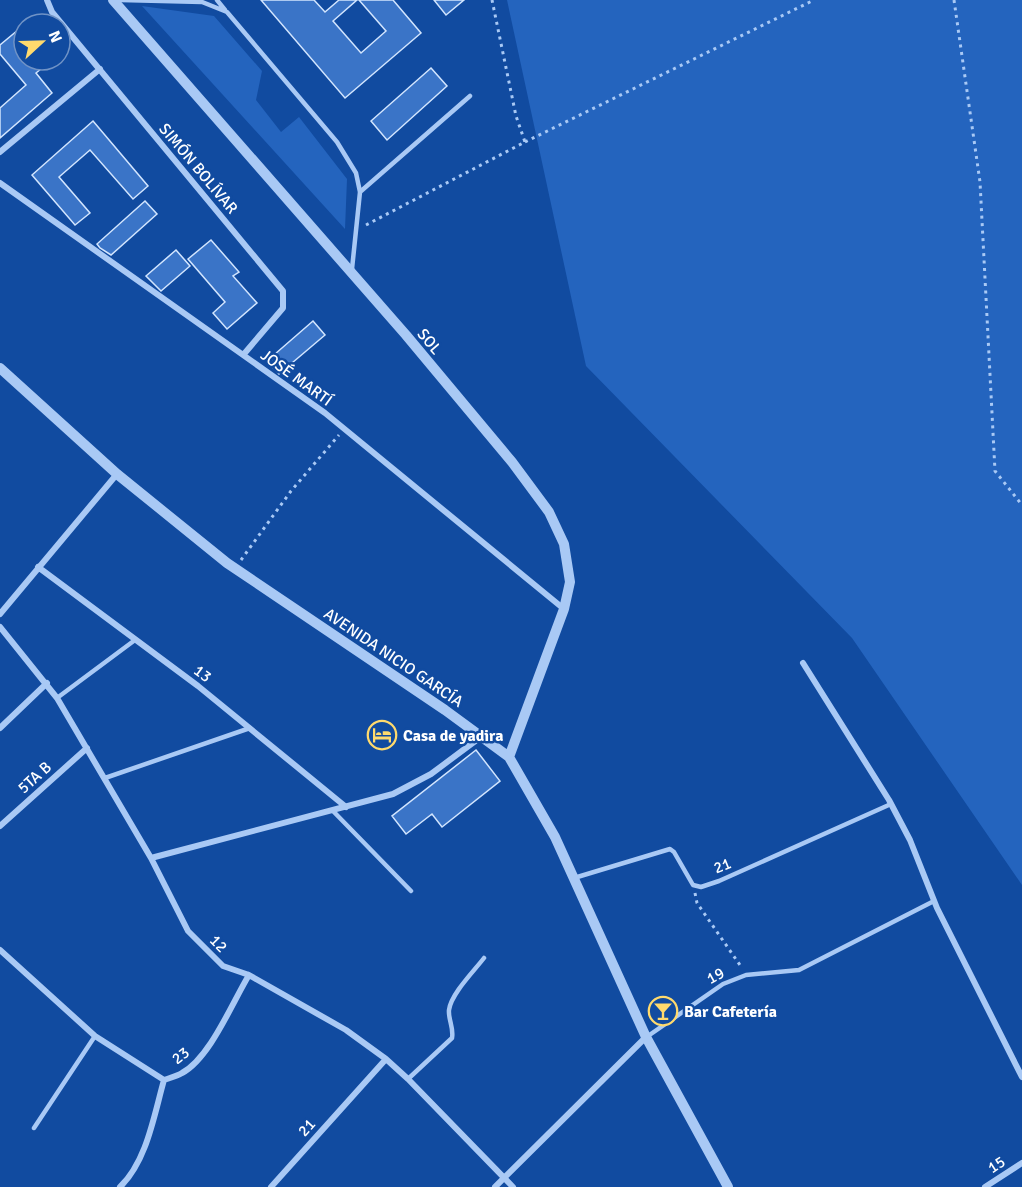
<svg xmlns="http://www.w3.org/2000/svg" width="1022" height="1187" viewBox="0 0 1022 1187" font-family="Signika,sans-serif">
  <rect width="100%" height="100%" fill="#114ba0"/>
  <path fill="#2464be" d="M507 0H1022V885L852 638 586 366Z
    M142 6 214 16 262 71 256 100 281 132 299 117 347 179 345 229Z"/>
  <path fill="#3a74c7" stroke="#d2e5fe" stroke-width="1.5" d="M261 0H314L325 12 339 0H357L333 21 361 53 386 31 359 0H393L421 33 345 98Z
    M434 0H464L446 15Z
    M18 30 24 37V60H52L36 73 52 93 0 138V108L26 85 0 54V45Z
    M431 68 447 86 387 140 371 121Z
    M93 121 148 186 133 199 90 150 59 177 90 213 75 225 32 175Z
    M145 201 157 214 111 255 100 248 97 244Z
    M211 240 239 272 233 276 257 303 227 329 213 313 225 302 188 259Z
    M176 250 190 266 161 291 146 276Z
    M313 321 325 335 279 374 267 361Z
    M476 750 500 781 442 827 432 814 406 834 392 816Z"/>
  <g fill="none" stroke-linecap="round" stroke-linejoin="round">
    <path stroke="#a9c9f5" stroke-width="3" stroke-dasharray="3 4.5" stroke-linecap="butt" d="M954 0 980 182 995 471 1022 505
      M525 142 814 0
      M366 225 525 142 516 116 492 0
      M241 560 291 491 339 435
      M695 893 697 903 742 968"/>
    <path stroke="#a9c9f5" stroke-width="4.5" d="M121 0 202 2 227 12 337 142 356 173 360 192 352 269
      M217 0 225 10
      M360 192 470 96
      M57 698 135 640
      M105 778 250 728
      M333 811 411 891
      M574 878 670 849 674 852 693 885 701 887 719 881 891 804
      M648 1036 723 984 746 975 799 970 934 901
      M408 1079 452 1038C454 1028 448 1019 449 1010 451 994 474 971 484 958
      M34 1128 95 1036"/>
    <path stroke="#a9c9f5" stroke-width="6" d="M47 0 52 12 283 291V308L244 354
      M0 152 100 69
      M0 183 325 413 564 609
      M38 567 198 686 346 807
      M0 614 117 474
      M0 627 57 698 151 858 188 931 223 966 249 975 346 1030 386 1059 408 1079 513 1187
      M803 663 889 800 910 840 937 908 1022 1077
      M0 728 47 683
      M0 826 87 748
      M151 858 393 794 431 774 482 736
      M0 950 95 1036 164 1080
      M164 1080C170 1078 177 1076 182 1073 210 1058 232 1003 249 975
      M120 1187C147 1161 154 1115 164 1080
      M271 1187 386 1059
      M495 1187 646 1037
      M985 1187 1022 1163"/>
    <path stroke="#a9c9f5" stroke-width="10" d="M113 0 406 335 512 462 549 512 564 544 570 582 564 609 509 757
      M0 368 117 474 227 563 445 710 509 757 555 837 646 1037 728 1187"/>
  </g>
  <defs>
    <g id="hotel-ring" transform="scale(1.5)"><circle r="9.5" fill="#114ba0" stroke="#ffda6d" stroke-width="1.5"/><path d="M-6-4.5h1.5V1H6V5H4.5V3h-9V5H-6ZM-4 0a1.8 1.8 0 1 1 3.6 0ZM.5 0V-2.5h3Q6-2.5 6 0Z" fill="#ffda6d"/></g>
    <g id="bar-ring" transform="scale(1.5)"><circle r="9.5" fill="#114ba0" stroke="#ffda6d" stroke-width="1.5"/><path d="M-6-5H6L.8 .8V4.5H3.5V6h-7V4.5H-.8V.8Z" fill="#ffda6d"/></g>
  </defs>
  <g fill-rule="evenodd">
    <use href="#hotel-ring" x="382" y="735"/>
    <use href="#bar-ring" x="663" y="1011"/>
  </g>
  <g text-anchor="middle" stroke-width="5" stroke-linejoin="round" paint-order="stroke">
    <g font-size="16" fill="#fff" stroke="#114ba0">
      <text transform="translate(199 168) rotate(50)" y="6">SIMÓN BOLÍVAR</text>
      <text transform="translate(430 341) rotate(50)" y="6">SOL</text>
      <text transform="translate(297 377) rotate(36)" y="6">JOSÉ MARTÍ</text>
      <text transform="translate(394 657) rotate(34)" y="6">AVENIDA NICIO GARCÍA</text>
      <text transform="translate(203 673) rotate(37)" y="6">13</text>
      <text transform="translate(34 777) rotate(-42)" y="6">5TA B</text>
      <text transform="translate(722 865) rotate(-22)" y="6">21</text>
      <text transform="translate(219 943) rotate(46)" y="6">12</text>
      <text transform="translate(715 975) rotate(-29)" y="6">19</text>
      <text transform="translate(180 1055) rotate(-38)" y="6">23</text>
      <text transform="translate(306 1127) rotate(-48)" y="6">21</text>
      <text transform="translate(996 1164) rotate(-33)" y="6">15</text>
    </g>
    <g font-size="16" font-weight="bold" fill="#fff" stroke="#114ba0" text-anchor="start">
      <text x="403" y="741">Casa de yadira</text>
      <text x="684" y="1017">Bar Cafetería</text>
    </g>
  </g>
  <g transform="translate(42 42) rotate(68)"><circle r="28" fill="#114ba0" stroke="#7093c6" stroke-width="1.5"/>
  <path d="M0-4.5L10 22L0 15L-10 22Z" fill="#ffda6d"/>
  <text y="-9" font-size="16" font-weight="bold" text-anchor="middle" fill="#ffffff">N</text>
  </g>
</svg>
